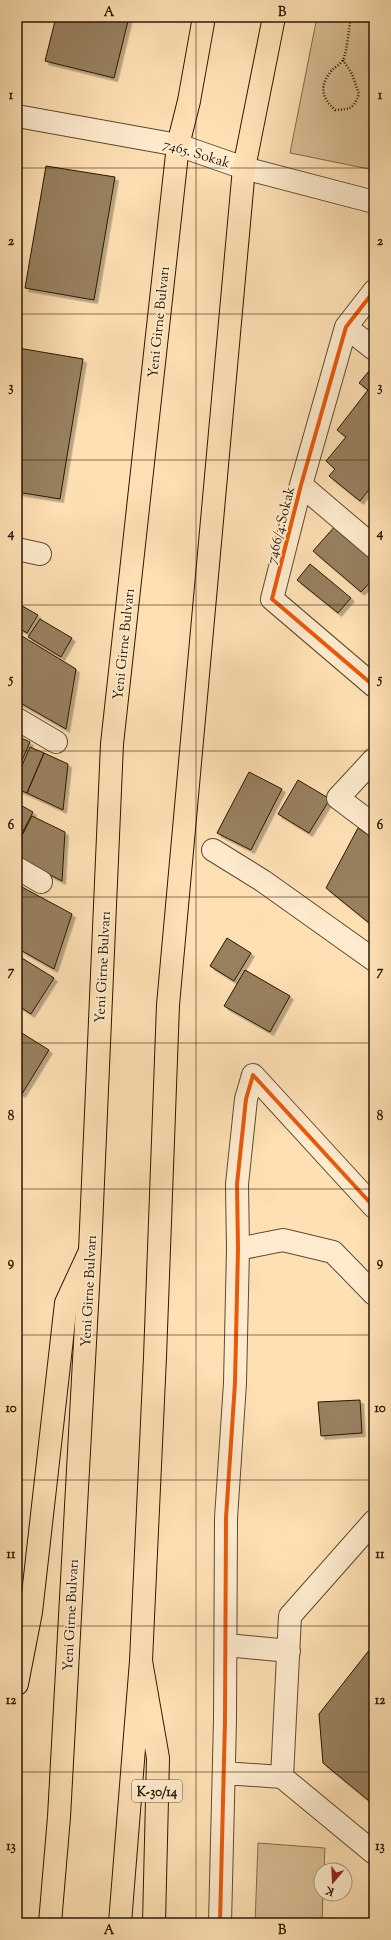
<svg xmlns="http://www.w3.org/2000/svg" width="391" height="1940" viewBox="0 0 391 1940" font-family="'Sorts Mill Goudy',serif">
  <defs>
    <filter id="shadow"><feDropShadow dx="3.5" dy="3.5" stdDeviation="0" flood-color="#0004"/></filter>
  </defs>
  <rect width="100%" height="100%" fill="#fee0b4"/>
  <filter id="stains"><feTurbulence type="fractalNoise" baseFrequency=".005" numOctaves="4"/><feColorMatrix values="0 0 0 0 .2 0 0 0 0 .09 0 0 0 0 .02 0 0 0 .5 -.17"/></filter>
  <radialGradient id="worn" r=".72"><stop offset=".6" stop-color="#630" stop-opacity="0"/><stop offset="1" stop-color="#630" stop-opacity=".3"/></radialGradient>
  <path fill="#dabe95" stroke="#826a4a" d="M317 17H374V170L290 153Z
    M258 1843 325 1848 324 1870H321V1894H323L322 1923H255Z"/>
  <path fill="#98805e" stroke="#2a1700" filter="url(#shadow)" d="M56 17H129L114 78 45 61Z
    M46 166 115 177 94 300 25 288Z
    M18 348 83 359 60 499 17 492Z
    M374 365V483L360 501 329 476 335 469 326 461 346 437 337 430 368 390 359 383Z
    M336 525 374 557V578L361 592 313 551Z
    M310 564 351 598 338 613 297 580Z
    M17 603 38 615 27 633 17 627Z
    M40 619 72 638 61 657 28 637Z
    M17 633 76 669 66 729 17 701Z
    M17 736 30 742 17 772Z
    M30 747 44 753 27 793 17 789V777Z
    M44 753 68 764 63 810 27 793Z
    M249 772 282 789 251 850 217 833Z
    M298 780 330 799 309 833 278 814Z
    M17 803 33 812 17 843Z
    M32 816 65 832 62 881 17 858V845Z
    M358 828 374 839V927L326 888Z
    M22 887 72 914 54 969 17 948V895Z
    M227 938 251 953 234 981 210 966Z
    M17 955 54 978 31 1014 17 1005Z
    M245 970 290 996 270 1032 224 1006Z
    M17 1030 49 1050 22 1094 17 1091Z
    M360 1400 362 1433 321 1436 318 1402Z
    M374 1644V1805L323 1763 319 1714Z"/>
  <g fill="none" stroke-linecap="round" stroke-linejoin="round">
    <g stroke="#5f492d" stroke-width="24">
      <path id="minor" d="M17 116 178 145 244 168 374 202
        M374 291 346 327 301 485 272 599 374 686
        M346 327 374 349
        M301 485 374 547
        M17 549 40 554
        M17 719 56 742
        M374 759 338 798 374 825
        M213 850 263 881 374 960
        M17 868 41 882
        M238 1249 283 1240 333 1252 374 1294
        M226 1645 289 1651
        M224 1773 282 1777 374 1853
        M282 1777 290 1616 374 1521
        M220 1923 225 1720 226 1518 235 1383 238 1249 237 1184 246 1099 253 1075 374 1207"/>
    </g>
    <g stroke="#2a1700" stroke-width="24">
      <path id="major" d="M50 1923 59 1817 90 1251 112 744 178 145 189 101 204 17
        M120 1923 141 1661 155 1357 168 1005 244 168 274 17"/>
    </g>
    <g stroke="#2a1700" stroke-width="24">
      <path id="highway" d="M141 1661 158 1758 154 1923
        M17 1684 31 1612 66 1303 90 1251"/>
    </g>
    <path stroke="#2a1700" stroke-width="2.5" stroke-dasharray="1 2" stroke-linecap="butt" d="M343 60 352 74 359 94C353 109 351 109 335 110 321 97 319 86 332 70 335 67 341 64 343 60 347 52 349 27 351 17"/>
    <use href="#minor" stroke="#feebce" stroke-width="22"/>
    <use href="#major" stroke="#fee0b4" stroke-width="22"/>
    <use href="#highway" stroke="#fee0b4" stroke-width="22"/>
    <g stroke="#feebce" stroke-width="6">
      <path id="cycleway" d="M374 291 346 327 301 485 272 599 374 686
        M220 1923 225 1720 226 1518 235 1383 238 1249 237 1184 246 1099 253 1075 374 1207"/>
    </g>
    <use href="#cycleway" stroke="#e8590c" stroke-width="4"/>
  </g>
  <path fill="none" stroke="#2a1700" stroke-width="1" stroke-opacity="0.55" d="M196 17V1923M17 168H374M17 314H374M17 460H374M17 605H374M17 751H374M17 897H374M17 1043H374M17 1189H374M17 1335H374M17 1480H374M17 1626H374M17 1772H374"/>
  <g text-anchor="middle" stroke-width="3.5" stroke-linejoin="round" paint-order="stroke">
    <rect fill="#feebce" stroke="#6a573e" stroke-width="1" x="132" y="1780" width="50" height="22" rx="3"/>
    <g font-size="13" font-weight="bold" fill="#2a1700">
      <text x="157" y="1796">K-30/14</text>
    </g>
    <g font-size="14" fill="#2a1700" stroke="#feebce">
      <text transform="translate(197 153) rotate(17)" y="5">7465. Sokak</text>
      <text transform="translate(158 322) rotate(-84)" y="5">Yeni Girne Bulvarı</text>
      <text transform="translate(280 525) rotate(-76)" y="5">7466/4.Sokak</text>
      <text transform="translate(123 644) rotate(-84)" y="5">Yeni Girne Bulvarı</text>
      <text transform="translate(102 967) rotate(-87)" y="5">Yeni Girne Bulvarı</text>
      <text transform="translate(88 1291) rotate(-87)" y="5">Yeni Girne Bulvarı</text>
      <text transform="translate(70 1615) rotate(-87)" y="5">Yeni Girne Bulvarı</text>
    </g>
  </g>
  <rect width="391" height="1940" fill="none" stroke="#fee0b4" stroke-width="44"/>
  <g transform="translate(333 1882) rotate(199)"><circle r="19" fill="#feebce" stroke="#a9967c"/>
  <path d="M0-3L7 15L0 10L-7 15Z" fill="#8f2418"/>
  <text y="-6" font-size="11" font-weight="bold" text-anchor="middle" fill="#2a1700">K</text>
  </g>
  <rect x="22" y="22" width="347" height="1896" fill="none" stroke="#2a1700" stroke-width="1.5"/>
  <g font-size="13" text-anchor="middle" font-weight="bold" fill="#2a1700">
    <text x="109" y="16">A</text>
    <text x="282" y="16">B</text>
    <text x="11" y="99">1</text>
    <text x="380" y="99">1</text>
    <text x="11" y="245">2</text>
    <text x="380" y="245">2</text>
    <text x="11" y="391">3</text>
    <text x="380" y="391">3</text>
    <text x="11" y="537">4</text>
    <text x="380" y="537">4</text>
    <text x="11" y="683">5</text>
    <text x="380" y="683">5</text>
    <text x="11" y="829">6</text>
    <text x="380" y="829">6</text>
    <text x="11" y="975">7</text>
    <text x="380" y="975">7</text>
    <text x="11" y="1120">8</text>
    <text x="380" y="1120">8</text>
    <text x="11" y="1266">9</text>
    <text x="380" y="1266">9</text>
    <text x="11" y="1412">10</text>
    <text x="380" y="1412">10</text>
    <text x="11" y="1558">11</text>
    <text x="380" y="1558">11</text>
    <text x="11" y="1704">12</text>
    <text x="380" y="1704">12</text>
    <text x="11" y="1850">13</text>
    <text x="380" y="1850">13</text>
    <text x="109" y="1934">A</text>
    <text x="282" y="1934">B</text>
  </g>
  <rect width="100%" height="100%" filter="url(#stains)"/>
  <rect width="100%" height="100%" fill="url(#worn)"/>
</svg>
